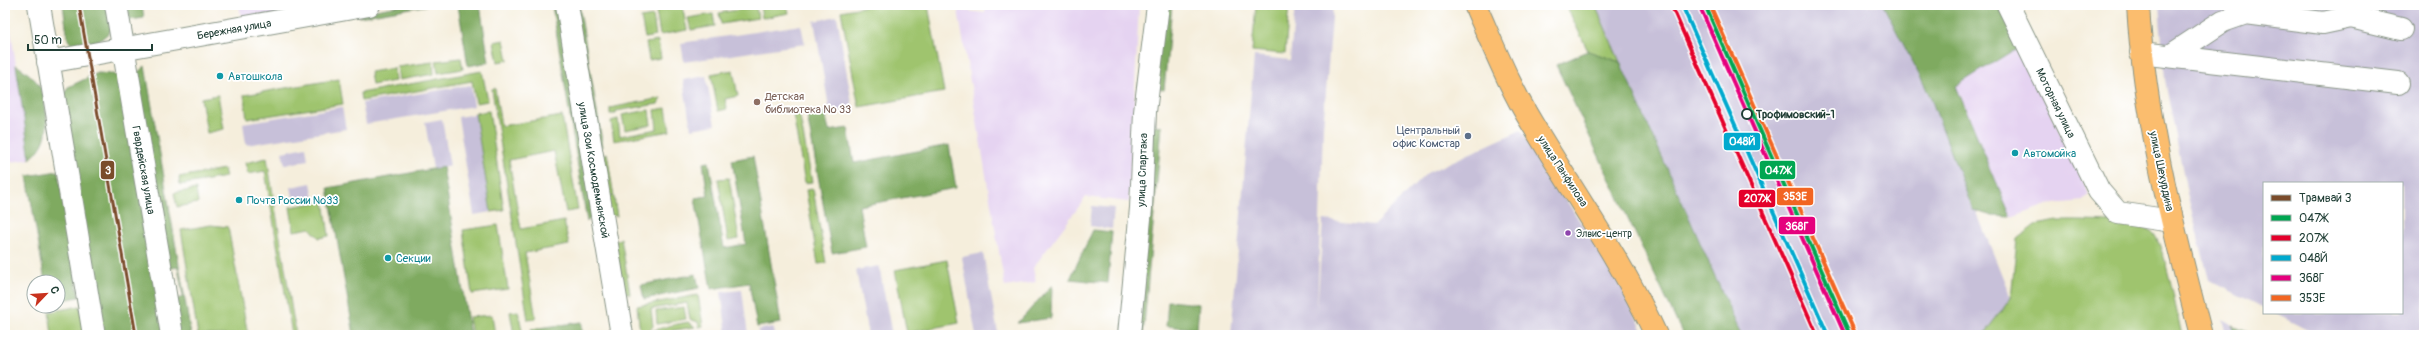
<svg xmlns="http://www.w3.org/2000/svg" width="2429" height="340" viewBox="0 0 2429 340" font-family="Pangolin,sans-serif">
  <rect width="100%" height="100%" fill="#fff"/>
  <filter id="ink" filterUnits="userSpaceOnUse"><feTurbulence type="fractalNoise" baseFrequency=".025" numOctaves="2"/><feDisplacementMap in="SourceGraphic" scale="8" xChannelSelector="R" yChannelSelector="G"/><feConvolveMatrix kernelMatrix="1 2 1 2 8 2 1 2 1" color-interpolation-filters="sRGB"/></filter>
  <filter id="wash" filterUnits="userSpaceOnUse"><feTurbulence type="fractalNoise" baseFrequency=".012" numOctaves="4" result="noise"/><feDisplacementMap in="SourceGraphic" scale="16" xChannelSelector="R" yChannelSelector="G"/><feGaussianBlur stdDeviation="0.9" result="paint"/><feColorMatrix in="noise" values="0 0 0 0 0 0 0 0 0 0 0 0 0 0 0 0 0 1.4 0 .05"/><feComposite in="paint" operator="in"/></filter>
  <g filter="url(#wash)">
    <rect width="100%" height="100%" fill="#f5eedc"/>
    <path fill="#e5d3f1" d="M5 5H7L30 159 5 163Z
      M239 5H335L242 21Z
      M986 5H1139L1129 202 1086 197 1033 268 1036 282 1005 287 958 10 985 13Z
      M2020 46 2089 194 2083 201 2045 205 2011 217 1956 86Z"/>
    <path fill="#c7c0d9" d="M1295 5H1333L1323 128 1317 313 1323 220 1374 225 1427 173 1521 130 1621 285 1645 335H1231L1254 56 1290 60Z
      M1595 5H1883L1930 96 2011 298 1983 335H1741Z
      M2159 5H2424V328L2401 335H2317L2274 313H2402V183H2264V308L2209 280 2187 193 2165 80Z
      M837 16 853 109 830 113 814 21Z
      M801 25 805 44 684 62 681 43Z
      M706 76 715 125 691 129 683 80Z
      M471 85 474 106 366 124 362 103Z
      M342 107 346 129 246 145 243 123Z
      M475 114 491 212 474 215 458 117Z
      M442 119 450 166 433 169 425 122Z
      M306 147 308 160 285 165 282 152Z
      M311 183 314 198 294 202 291 187Z
      M1092 206 1114 208 1112 229 1090 226Z
      M983 253 998 333 976 335 962 257Z
      M879 266 892 335H868L856 270Z
      M742 290 748 335H727L721 292Z
      M2222 320 2233 326 2254 335H2226Z
      M773 327 774 335H759L758 330Z"/>
    <path fill="#9fc46e" stroke="#5f8051" d="M655 5H682L687 30 660 35Z
      M767 5H787L789 13 762 18 760 6Z
      M872 5H928L944 92 859 107 841 11Z
      M1256 5H1289L1285 54 1252 51Z
      M1566 5H1595L1620 62 1588 51Z
      M756 7 758 18 721 24 719 13Z
      M713 14 715 26 691 30 688 18Z
      M653 16 656 36 645 38 641 18Z
      M504 40 508 60 498 62 494 42Z
      M658 41 661 58 649 60 646 43Z
      M461 58 463 69 438 73 436 61Z
      M433 62 434 74 399 80 397 67Z
      M394 68 395 81 372 85 370 72Z
      M733 70 738 96 725 99 727 109 718 111 711 74Z
      M482 71 488 101 476 103 472 81 361 101 360 93Z
      M339 79 343 104 247 119 244 95Z
      M495 88 501 126 562 116 578 210 566 212 554 151 509 160 521 229 564 221 569 245 525 253 536 319 528 320 492 89Z
      M218 95 224 129 207 133 201 98Z
      M661 98 658 104 616 111V114H610V108Z
      M666 108 670 131 614 141 611 121 618 119 620 136 657 129 655 110Z
      M649 110 651 125 625 130 622 115Z
      M489 111 504 210 491 212 475 113Z
      M799 112 812 182 805 183 793 114Z
      M607 153 617 216 609 215 600 159Z
      M267 158 296 335H292L265 171 248 174 245 163Z
      M224 169 226 177 180 185 179 177Z
      M729 178 739 239 728 241 718 179Z
      M196 189 198 203 177 207 174 193Z
      M813 189 826 263 818 264 806 190Z
      M324 201 329 236 319 238 310 228 294 231 290 207Z
      M2057 221C2079 221 2132 220 2151 231 2164 239 2177 316 2182 335H1983L2011 298 2017 239 2035 225Z
      M211 225 228 227 248 335H198L181 230Z
      M498 225 508 289 472 294 463 230Z
      M621 238 630 294 623 291 615 242Z
      M947 260 959 323 907 333 895 270Z
      M698 295 703 326 699 327 698 322 690 319 687 303 651 309 653 326 650 330 640 332 637 306Z
      M80 306 85 335H52L49 312Z
      M684 307 686 319 657 324 656 311Z
      M518 311 523 335H514L510 312Z
      M492 315 495 335H472L469 317Z
      M688 322 695 327 641 335C655 329 671 325 688 322Z"/>
    <path fill="#7faa61" stroke="#4f744a" d="M63 5H110L112 29C102 42 90 44 74 47L68 40Z
      M127 5H142L144 18 130 20Z
      M404 5H429L359 17 364 12Z
      M458 5H480L489 62 468 66Z
      M552 5H561L595 212 587 222Z
      M571 5H579L603 147 594 141Z
      M1162 5H1172L1164 90 1153 89Z
      M1883 5H1999L2020 46 1956 86 2011 217 1992 216 1973 210 1930 96Z
      M1588 51 1620 62 1741 335H1683L1556 65Z
      M16 65C27 72 37 79 42 91 44 95 45 101 45 106 49 128 48 144 30 159Z
      M145 66 191 335H177L171 301 183 297 178 267 167 269 135 75Z
      M98 73 113 74 119 78 164 335H99L62 100 68 87Z
      M825 112 829 131 848 128 854 163 949 145 956 188 859 206 866 247 832 253 807 115Z
      M1152 125 1162 126 1143 335H1133Z
      M753 156 781 323 757 327 749 283 711 289 695 198 708 196 703 163 709 162 724 248 746 244 732 160Z
      M443 167 470 335H354L328 188Z
      M58 171 79 297 58 301V282H45L27 176Z
      M1093 230 1112 232 1108 283 1070 279Z
      M696 274 699 288 644 299 641 285Z
      M1052 285 1051 318 1018 323Z
      M1168 301 1199 304 1197 329 1166 326Z
      M582 322V335H532L531 329Z
      M2233 326 2254 335H2235Z"/>
  </g>
  <g filter="url(#ink)">
    <g fill="none" stroke-linecap="round" stroke-linejoin="round">
      <g stroke="#8a9688" stroke-width="24">
        <path id="minor" d="M39 5 94 335
          M116 5 172 335
          M567 5 622 335
          M2008 5 2099 191 2118 213 2172 221
          M2141 53 2398 83
          M2170 56 2223 21 2246 13 2323 23 2351 17 2401 29
          M48 62 369 5
          M1129 335 1141 208 1145 112 1158 5"/>
      </g>
      <g stroke="#8a9688" stroke-width="24">
        <path id="major" d="M1475 5C1493 45 1510 88 1533 125 1575 195 1622 261 1656 335
          M2138 5C2144 117 2173 227 2201 335"/>
      </g>
      <use href="#minor" stroke="#fff" stroke-width="22"/>
      <use href="#major" stroke="#fbbd6e" stroke-width="22"/>
      <g stroke="#fff" stroke-width="7">
        <path id="rail-1" d="M1705 5 1850 335"/>
      </g>
      <g stroke="#fff" stroke-width="7">
        <path id="rail-2" d="M1672 7 1817 335"/>
      </g>
      <g stroke="#fff" stroke-width="7">
        <path id="rail-3" d="M1682 5 1827 333"/>
      </g>
      <g stroke="#fff" stroke-width="7">
        <path id="rail-4" d="M1700 7 1845 335"/>
      </g>
      <g stroke="#fff" stroke-width="7">
        <path id="rail-5" d="M1710 5 1855 333"/>
      </g>
      <use href="#rail-1" stroke="#00a651" stroke-width="4"/>
      <use href="#rail-2" stroke="#e4002b" stroke-width="4"/>
      <use href="#rail-3" stroke="#00a9ce" stroke-width="4"/>
      <use href="#rail-4" stroke="#e5007d" stroke-width="4"/>
      <use href="#rail-5" stroke="#f26522" stroke-width="4"/>
      <g stroke="#fff" stroke-width="6">
        <path id="tram-1" d="M79 5 136 335"/>
      </g>
      <use href="#tram-1" stroke="#7a4b2a" stroke-width="3"/>
    </g>
  </g>
  <g fill="#0f9aa8" stroke="#fff" stroke-width="1.5">
    <circle cx="220" cy="76" r="4"/>
    <circle cx="2015" cy="153" r="4"/>
    <circle cx="239" cy="200" r="4"/>
    <circle cx="388" cy="258" r="4"/>
  </g>
  <circle fill="#8d6e63" stroke="#fff" stroke-width="1.5" cx="757" cy="102" r="4"/>
  <circle fill="#fff" stroke="#1f3d34" stroke-width="2" cx="1747" cy="114" r="5"/>
  <circle fill="#5c6f8a" stroke="#fff" stroke-width="1.5" cx="1468" cy="136" r="4"/>
  <circle fill="#8e44ad" stroke="#fff" stroke-width="1.5" cx="1568" cy="233" r="3.5"/>
  <g text-anchor="middle" stroke-width="3.5" stroke-linejoin="round" paint-order="stroke">
    <g font-size="10" fill="#1f3d34" stroke="#fff" text-anchor="start">
      <text x="1576" y="237">Элвис-центр</text>
    </g>
    <g font-size="11" fill="#1f3d34" stroke="#fff">
      <text transform="translate(234 29) rotate(-10)" y="4">Бережная улица</text>
      <text transform="translate(2056 103) rotate(64)" y="4">Моторная улица</text>
      <text transform="translate(144 170) rotate(80)" y="4">Гвардейская улица</text>
      <text transform="translate(594 170) rotate(80)" y="4">улица Зои Космодемьянской</text>
      <text transform="translate(1142 170) rotate(-88)" y="4">улица Спартака</text>
      <text transform="translate(1563 171) rotate(57)" y="4">улица Панфилова</text>
      <text transform="translate(2162 171) rotate(78)" y="4">улица Шехурдина</text>
    </g>
    <g font-size="11" fill="#0d838f" stroke="#fff" text-anchor="start">
      <text x="228" y="80">Автошкола</text>
      <text x="2023" y="157">Автомойка</text>
      <text x="247" y="204">Почта России №33</text>
      <text x="396" y="262">Секции</text>
    </g>
    <g font-size="11" fill="#785e54" stroke="#fff" text-anchor="start">
      <text x="765" y="100">Детская<tspan x="765" dy="13">библиотека № 33</tspan></text>
    </g>
    <g font-size="11" font-weight="bold" fill="#1f3d34" stroke="#fff" text-anchor="start">
      <text x="1756" y="118">Трофимовский-1</text>
    </g>
    <g font-size="11" fill="#4e5e75" stroke="#fff" text-anchor="end">
      <text x="1460" y="134">Центральный<tspan x="1460" dy="13">офис Комстар</tspan></text>
    </g>
  </g>
  <g stroke="#fff" stroke-width="1.5">
    <rect x="1723" y="132" width="38" height="19" rx="4" fill="#00a9ce"/>
    <rect x="100" y="160" width="15" height="20" rx="4" fill="#7a4b2a"/>
    <rect x="1759" y="160" width="37" height="20" rx="4" fill="#00a651"/>
    <rect x="1776" y="187" width="38" height="19" rx="4" fill="#f26522"/>
    <rect x="1738" y="189" width="38" height="19" rx="4" fill="#e4002b"/>
    <rect x="1778" y="216" width="38" height="19" rx="4" fill="#e5007d"/>
  </g>
  <g font-size="11" text-anchor="middle" font-weight="bold" fill="#fff">
    <text x="1742" y="145">048Й</text>
    <text x="108" y="174">3</text>
    <text x="1778" y="174">047Ж</text>
    <text x="1795" y="200">353Е</text>
    <text x="1757" y="202">207Ж</text>
    <text x="1797" y="230">368Г</text>
  </g>
  <rect width="2429" height="340" fill="none" stroke="#fff" stroke-width="20"/>
  <rect x="2263" y="182" width="140" height="132" fill="#ffffff" stroke="#a5b1ae"/>
  <rect x="2271" y="195" width="20" height="6" fill="#7a4b2a" stroke="#a5b1ae"/>
  <text x="2299" y="202" font-size="12" fill="#1f3d34">Трамвай 3</text>
  <rect x="2271" y="215" width="20" height="6" fill="#00a651" stroke="#a5b1ae"/>
  <text x="2299" y="222" font-size="12" fill="#1f3d34">047Ж</text>
  <rect x="2271" y="235" width="20" height="6" fill="#e4002b" stroke="#a5b1ae"/>
  <text x="2299" y="242" font-size="12" fill="#1f3d34">207Ж</text>
  <rect x="2271" y="255" width="20" height="6" fill="#00a9ce" stroke="#a5b1ae"/>
  <text x="2299" y="262" font-size="12" fill="#1f3d34">048Й</text>
  <rect x="2271" y="275" width="20" height="6" fill="#e5007d" stroke="#a5b1ae"/>
  <text x="2299" y="282" font-size="12" fill="#1f3d34">368Г</text>
  <rect x="2271" y="295" width="20" height="6" fill="#f26522" stroke="#a5b1ae"/>
  <text x="2299" y="302" font-size="12" fill="#1f3d34">353Е</text>
  <g transform="translate(46 294) rotate(65)"><circle r="19" fill="#ffffff" stroke="#a5b1ae"/>
  <path d="M0-3L7 15L0 10L-7 15Z" fill="#c8321e"/>
  <text y="-6" font-size="11" font-weight="bold" text-anchor="middle" fill="#1f3d34">С</text>
  </g>
  <path d="M28 44v6h124v-6" fill="none" stroke="#1f3d34" stroke-width="2"/>
  <text x="34" y="44" font-size="12" fill="#1f3d34" stroke="#ffffff" stroke-width="3" paint-order="stroke">50 m</text>
</svg>
